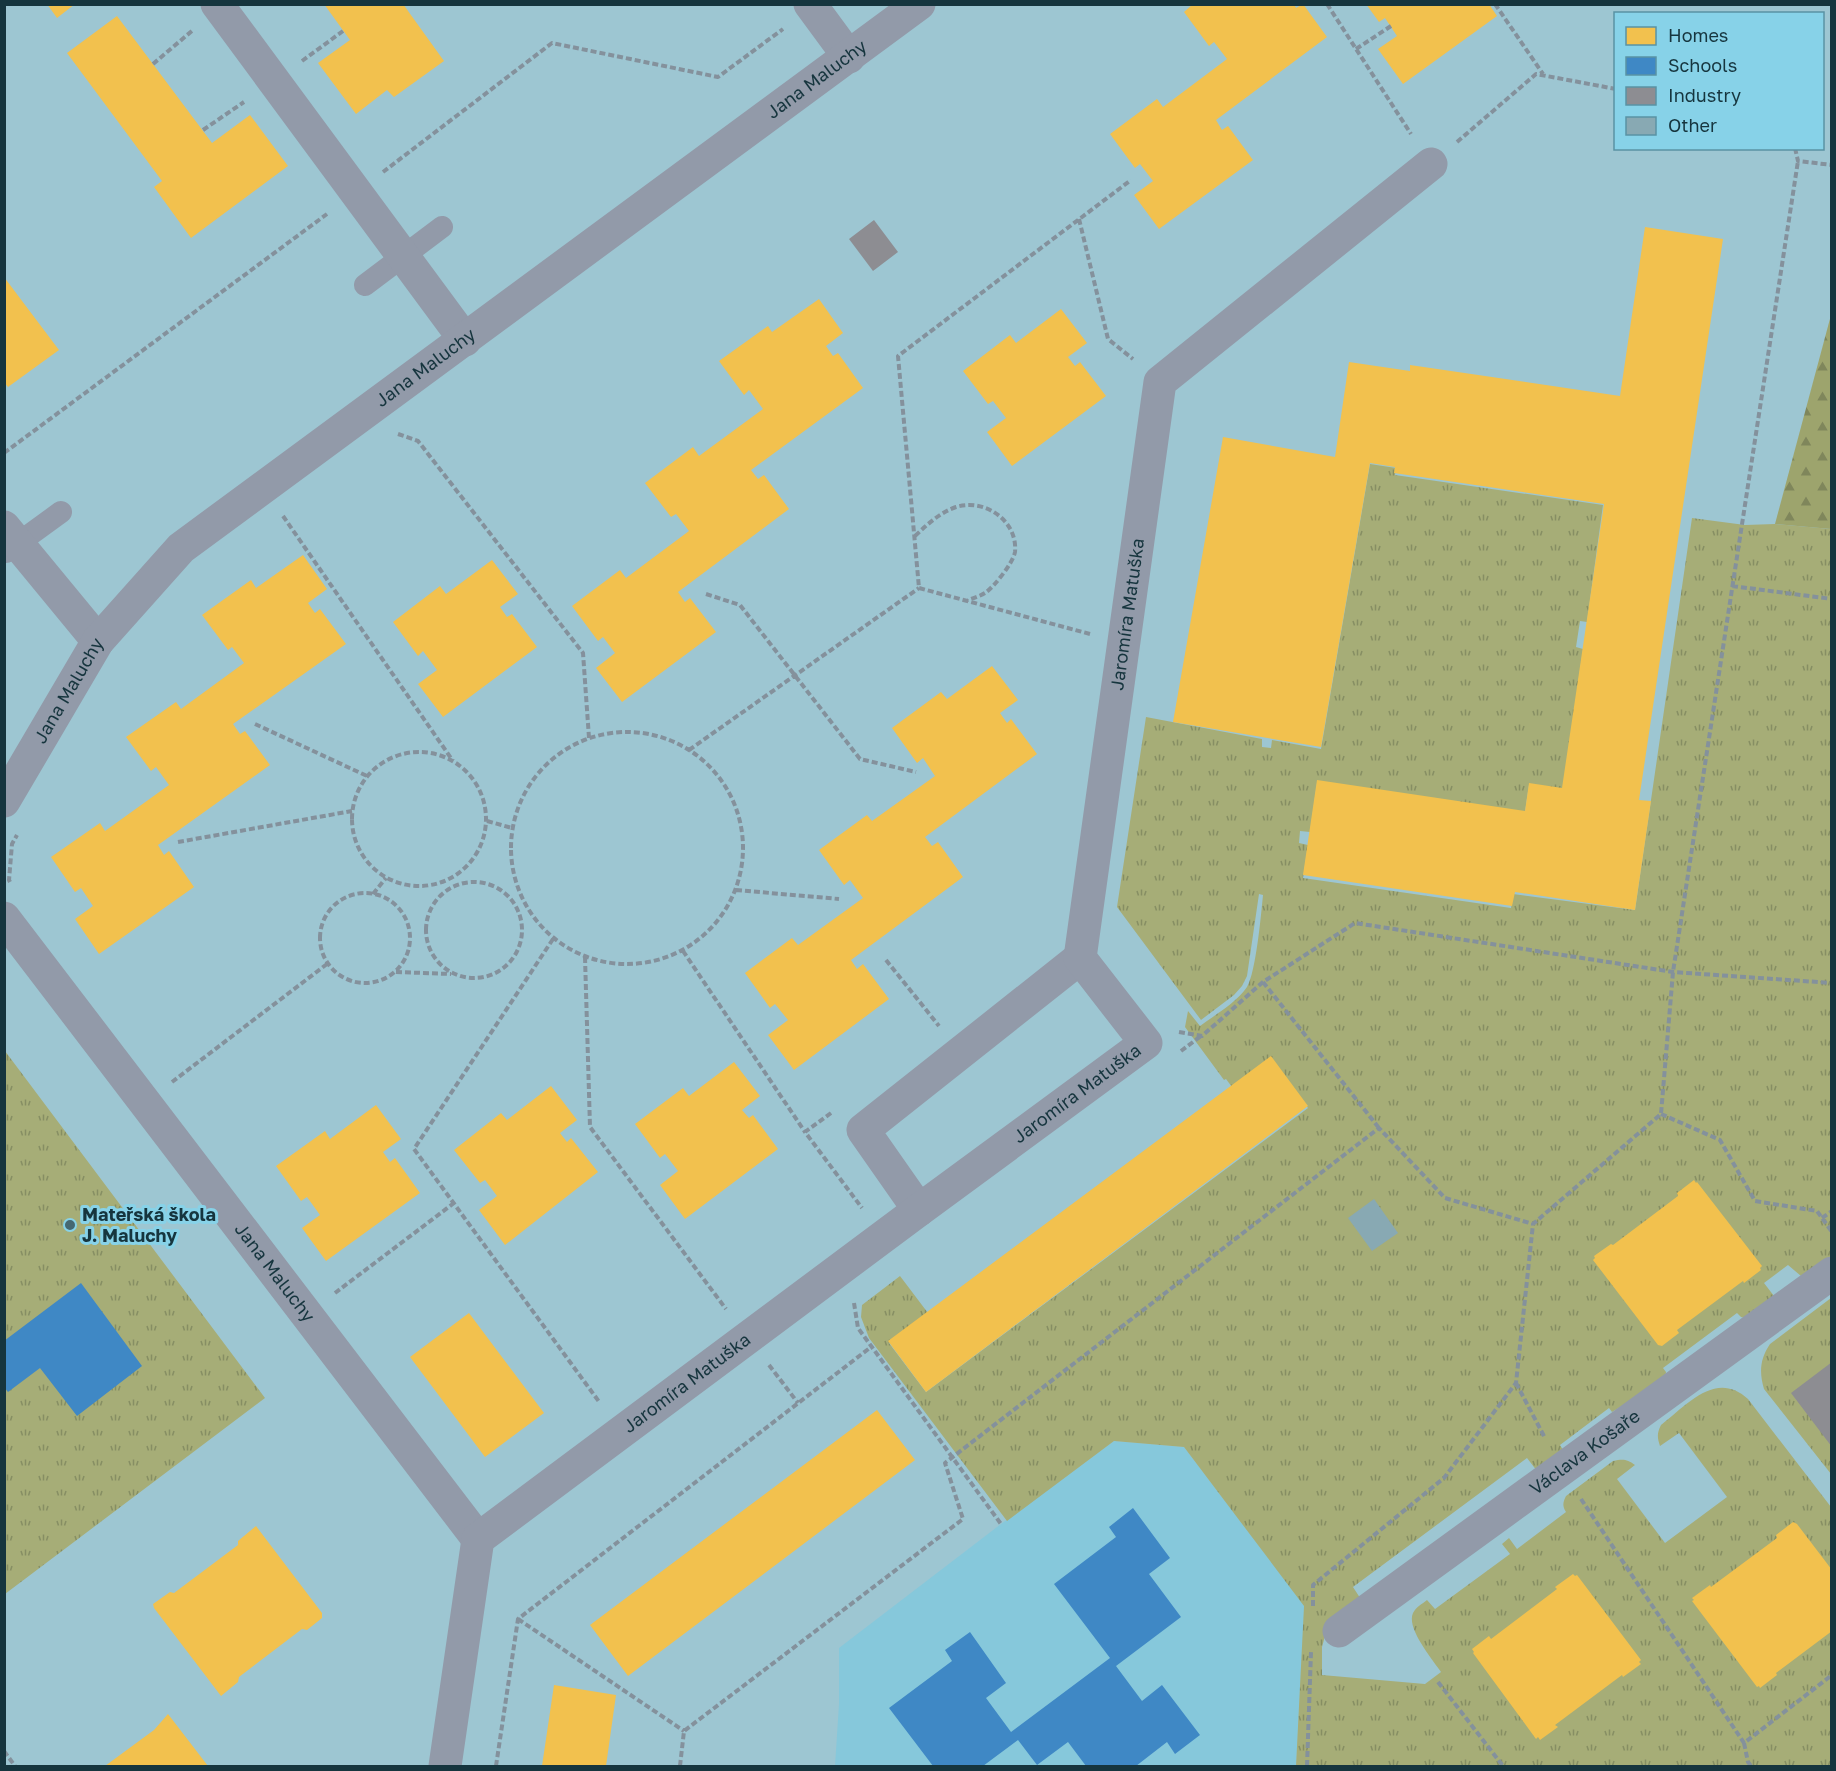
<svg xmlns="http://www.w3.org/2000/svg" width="1836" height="1771" viewBox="0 0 1836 1771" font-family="'Golos Text',sans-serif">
  <defs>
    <pattern id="grass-tufts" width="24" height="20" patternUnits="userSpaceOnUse" patternTransform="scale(1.5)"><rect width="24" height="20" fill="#a6ad77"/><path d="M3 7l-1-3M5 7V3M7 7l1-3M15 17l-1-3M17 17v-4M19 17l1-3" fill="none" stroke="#868e63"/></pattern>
    <pattern id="forest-firs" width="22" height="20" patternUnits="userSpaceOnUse" patternTransform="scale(1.5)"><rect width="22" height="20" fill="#9da46d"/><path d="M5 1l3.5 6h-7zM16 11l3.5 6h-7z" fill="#7f865b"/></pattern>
  </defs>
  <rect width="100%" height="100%" fill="#9dc6d2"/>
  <path fill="#86c8db" d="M1114 1441 1184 1447 1305 1606 1296 1766H835L839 1704V1648L1001 1524Z"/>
  <path fill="url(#grass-tufts)" d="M1370 464 1396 468 1395 475 1603 505 1587 622 1580 621 1576 647 1583 649 1563 790 1529 785 1525 812 1317 783 1310 832 1300 831 1299 843 1308 845 1303 878 1511 908 1513 894 1635 910 1692 518 1745 525 1775 524 1831 529V1257L1801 1276 1788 1265 1764 1283 1774 1296 1748 1319 1741 1317 1737 1313 1663 1368 1666 1372 1665 1380 1612 1412 1609 1408 1560 1445 1563 1450 1537 1471 1527 1458 1353 1587 1364 1604 1325 1636 1322 1647V1675L1425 1684 1441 1672C1432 1659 1406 1628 1413 1613 1416 1607 1422 1604 1427 1600L1435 1609 1510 1554 1502 1544 1509 1538 1517 1549 1566 1512C1562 1506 1563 1502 1566 1496L1613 1461C1623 1459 1627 1459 1635 1465L1617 1479 1665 1543 1727 1497 1679 1433 1660 1446C1657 1437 1657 1433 1661 1425 1688 1404 1716 1370 1748 1399L1831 1507V1766H1296L1304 1606 1184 1447 1114 1441 1007 1521 869 1338 861 1317 862 1305 900 1276 928 1313 889 1343 926 1392 1308 1108 1270 1058 1232 1087 1226 1079 1224 1080 1185 1027 1188 1011 1200 1026C1215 1015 1236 1003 1247 987 1256 972 1261 915 1263 895L1259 894 1247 976 1242 986 1234 995 1201 1020 1117 907 1146 717 1262 739V747L1271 748 1272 740 1321 749Z
    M5 1051 265 1398 5 1594Z
    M1831 1298V1474L1764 1389C1759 1372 1760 1359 1770 1344Z"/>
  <path fill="url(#forest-firs)" d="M1831 315V529L1775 524Z"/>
  <path fill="#f2c14e" d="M47 4H75L57 18Z
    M324 4H403L444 61 394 97 387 90 356 114 318 63 350 40Z
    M1193 4H1294L1296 8 1303 4 1327 37 1216 120 1222 130 1228 126 1253 160 1159 229 1134 195 1153 181 1140 164 1135 168 1110 134 1157 99 1163 107 1227 59 1214 42 1209 46 1184 12Z
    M1366 4H1489L1497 16 1403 84 1378 49 1397 36 1385 18 1379 22Z
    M117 16 212 143 250 115 288 166 191 238 154 187 162 181 67 53Z
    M1645 227 1723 239 1639 800 1651 801 1635 910 1515 892 1512 906 1303 875 1317 780 1525 811 1529 783 1562 788 1604 504 1394 473 1395 467 1370 463 1321 747 1173 722 1223 437 1335 457 1349 362 1410 371V365L1620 396Z
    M4 277 59 350 8 387 4 382Z
    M819 299 843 333 826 346 833 356 838 353 863 388 751 470 758 479 764 475 789 509 678 592 685 602 690 598 716 632 622 702 596 668 615 653 603 637 598 641 572 606 620 570 626 578 689 531 676 514 671 517 645 483 693 447 699 456 763 409 749 390 744 395 719 361 768 326 772 332Z
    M1061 309 1087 343 1068 357 1075 366 1080 362 1106 396 1012 466 987 432 1006 418 993 401 988 404 963 371 1010 335 1016 343Z
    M303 555 327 589 308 603 315 613 320 609 346 644 233 724 240 734 245 731 270 765 158 845 164 855 169 851 194 887 99 954 75 919 93 906 81 888 75 892 51 857 100 823 105 831 169 785 156 767 151 771 126 737 176 702 181 709 244 663 232 647 228 650 202 615 251 580 256 588Z
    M492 560 518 594 500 607 507 617 512 614 537 647 443 717 418 684 437 670 423 651 418 656 393 622 440 586 446 594Z
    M992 666 1018 700 1000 713 1007 723 1011 719 1037 754 925 837 932 846 938 842 963 877 851 960 857 969 863 964 889 999 794 1070 768 1035 788 1020 775 1004 770 1008 745 973 792 938 798 945 863 898 850 880 844 885 819 850 867 815 872 821 935 776 923 758 917 763 892 728 941 692 947 699Z
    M1271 1056 1308 1106 926 1392 888 1341Z
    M734 1062 760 1096 742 1110 749 1118 753 1115 778 1149 685 1219 660 1185 678 1171 665 1154 660 1158 635 1124 683 1088 689 1096Z
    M551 1086 577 1120 560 1133 567 1142 571 1138 598 1172 505 1245 479 1210 497 1196 485 1180 480 1183 454 1150 501 1113 507 1120Z
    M376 1105 401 1139 383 1152 390 1162 395 1158 420 1193 326 1261 302 1228 320 1215 307 1197 301 1201 276 1166 325 1131 330 1139Z
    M1694 1180 1696 1183 1697 1182 1762 1266 1760 1268 1761 1270 1744 1283 1743 1281 1677 1330 1679 1333 1662 1346 1658 1345 1593 1260 1595 1258 1594 1256 1611 1244 1613 1245 1678 1196 1677 1193Z
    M469 1313 544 1413 485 1457 410 1357Z
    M877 1410 915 1460 628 1676 590 1625Z
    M1793 1522 1797 1524 1832 1570V1631L1776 1673 1777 1675 1760 1688 1759 1686 1757 1687 1692 1601 1694 1600 1692 1598 1710 1585 1711 1587 1777 1538 1776 1535Z
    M256 1526 322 1613V1618L307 1630 302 1629 239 1677 238 1682 221 1696 154 1608 153 1604 170 1592 174 1593 238 1545V1541Z
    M1573 1574 1575 1576 1577 1575 1641 1660 1639 1662 1641 1664 1623 1677 1622 1675 1555 1725 1558 1727 1540 1740 1538 1737 1536 1739 1473 1653 1474 1652 1472 1649 1489 1636 1491 1639 1557 1589 1555 1587Z
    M554 1685 616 1695 606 1766H542Z
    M168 1714 208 1766H105L154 1730Z"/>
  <path fill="#3f88c5" d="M81 1283 142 1366 77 1416 40 1368 8 1392 4 1387V1341Z
    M1133 1508 1170 1558 1149 1574 1181 1617 1116 1666 1142 1701 1162 1685 1200 1735 1175 1754 1167 1742 1136 1766H1086L1068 1742 1037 1765 1018 1740 983 1766H933L889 1708 952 1661 945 1650 970 1632 1006 1683 986 1698 1011 1732 1110 1658 1054 1584 1116 1537 1109 1527Z"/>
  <path fill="#8d8d92" d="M874 220 898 252 873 271 849 239Z
    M1832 1362V1447L1791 1393Z"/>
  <path fill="#88a9b3" d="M1374 1199 1398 1233 1372 1251 1348 1218Z"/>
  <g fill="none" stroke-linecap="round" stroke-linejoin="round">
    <path stroke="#84919c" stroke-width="4" stroke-dasharray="6 3" stroke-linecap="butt" d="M1327 4 1411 134
      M1495 4 1543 74
      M1356 49 1391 26
      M302 61 343 31
      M153 64 193 30
      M203 130 244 102
      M1457 142 1536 74 1616 89
      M1795 148 1798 161 1832 165
      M383 172 552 43 718 77 783 29
      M1079 219 1108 339 1133 359
      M398 434 418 441 583 653 589 738
      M4 453 327 214
      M283 516 453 761
      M915 536C928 524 939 513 956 507 985 498 1018 521 1015 552 1013 563 994 587 985 593 980 596 974 598 968 600
      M1732 586 1832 599
      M706 594 740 605 860 759 916 772
      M1090 634 919 588 898 356 1131 180
      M255 724 367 776
      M511 848a116 116 0 1 1 232 0a116 116 0 1 1-232 0Z
      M689 750 919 588
      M352 819a67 67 0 1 1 134 0a67 67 0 1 1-134 0Z
      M487 821 512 828
      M178 842 352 811
      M426 930a48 48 0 1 1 96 0a48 48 0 1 1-96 0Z
      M10 882 9 880 12 844 17 835
      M736 890 839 899
      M320 938a45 45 0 1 1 90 0a45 45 0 1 1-90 0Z
      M373 894 386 878
      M553 939 414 1149 600 1403
      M683 951 805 1132
      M585 957 590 1127 726 1309
      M886 960 939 1026
      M396 972 451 974
      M1263 982 1379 1128
      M1179 1032 1202 1036 1263 982 1355 923 1673 972 1832 983
      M1181 1051 1201 1036
      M172 1082 327 964
      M831 1113 805 1132 862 1208
      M1661 1114 1720 1140 1755 1201 1817 1211 1832 1232
      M1822 1218 1832 1211
      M335 1293 454 1203
      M854 1303 858 1328 1001 1524
      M769 1365 798 1403
      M1516 1383 1545 1438
      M1581 1499 1744 1743 1832 1675
      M1313 1606V1585L1444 1478 1516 1383 1533 1224 1661 1114 1673 972 1798 161
      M518 1619 684 1731
      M1438 1682 1503 1766
      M1744 1743 1748 1762 1751 1766
      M4 1751 15 1766
      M496 1766 518 1619 871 1347
      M680 1766 684 1731 963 1519 945 1463 1379 1128 1445 1198 1533 1224
      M1307 1766 1311 1652"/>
    <path stroke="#929aa9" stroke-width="22" d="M365 285 442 227
      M6 552 61 512"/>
    <g stroke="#929aa9" stroke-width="33">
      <path d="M217 4 465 340"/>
      <path d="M810 4 849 57"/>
      <path d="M4 527 98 641"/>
      <path id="s1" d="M4 801 98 641 181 548 919 4"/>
      <path id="s2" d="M4 918 478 1539"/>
      <path d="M919 1210 863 1130 1080 958"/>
      <path id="s3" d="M1339 1631 1832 1273"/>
      <path id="s4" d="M445 1766 478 1539 919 1210 1146 1043 1080 958 1160 382 1431 164"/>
    </g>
  </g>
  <circle fill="#456872" stroke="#87d2e8" stroke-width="2" cx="70" cy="1225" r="6"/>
  <g text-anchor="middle" stroke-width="6" stroke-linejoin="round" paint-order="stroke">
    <g font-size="18" fill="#16353e" stroke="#87d2e8">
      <text dy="6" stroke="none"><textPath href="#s1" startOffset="1100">Jana Maluchy</textPath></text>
      <text dy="6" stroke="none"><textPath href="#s1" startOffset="614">Jana Maluchy</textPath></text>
      <text dy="6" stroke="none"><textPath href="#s4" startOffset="1516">Jaromíra Matuška</textPath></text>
      <text dy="6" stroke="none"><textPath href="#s1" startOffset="128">Jana Maluchy</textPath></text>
      <text dy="6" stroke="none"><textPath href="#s4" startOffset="976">Jaromíra Matuška</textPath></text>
      <text dy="6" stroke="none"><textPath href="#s2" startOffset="446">Jana Maluchy</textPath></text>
      <text dy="6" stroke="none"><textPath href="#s4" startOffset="490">Jaromíra Matuška</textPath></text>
      <text dy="6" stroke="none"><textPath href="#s3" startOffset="304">Václava Košaře</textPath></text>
    </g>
    <g font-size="18" font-weight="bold" fill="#16353e" stroke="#87d2e8" text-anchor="start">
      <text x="82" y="1221">Mateřská škola<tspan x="82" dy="21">J. Maluchy</tspan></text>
    </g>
  </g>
  <rect width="1836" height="1771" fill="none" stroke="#16353e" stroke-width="12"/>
  <rect x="1614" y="12" width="210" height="138" fill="#87d2e8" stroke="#5a93a4" stroke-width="1.5"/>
  <rect x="1626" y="27" width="30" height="18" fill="#f2c14e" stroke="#5a93a4" stroke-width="1.5"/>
  <text x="1668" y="42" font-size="18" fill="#16353e">Homes</text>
  <rect x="1626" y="57" width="30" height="18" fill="#3f88c5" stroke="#5a93a4" stroke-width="1.5"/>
  <text x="1668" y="72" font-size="18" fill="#16353e">Schools</text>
  <rect x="1626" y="87" width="30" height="18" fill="#8d8d92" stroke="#5a93a4" stroke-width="1.5"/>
  <text x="1668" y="102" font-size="18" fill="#16353e">Industry</text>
  <rect x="1626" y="117" width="30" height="18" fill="#88a9b3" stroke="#5a93a4" stroke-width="1.5"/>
  <text x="1668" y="132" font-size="18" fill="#16353e">Other</text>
</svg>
